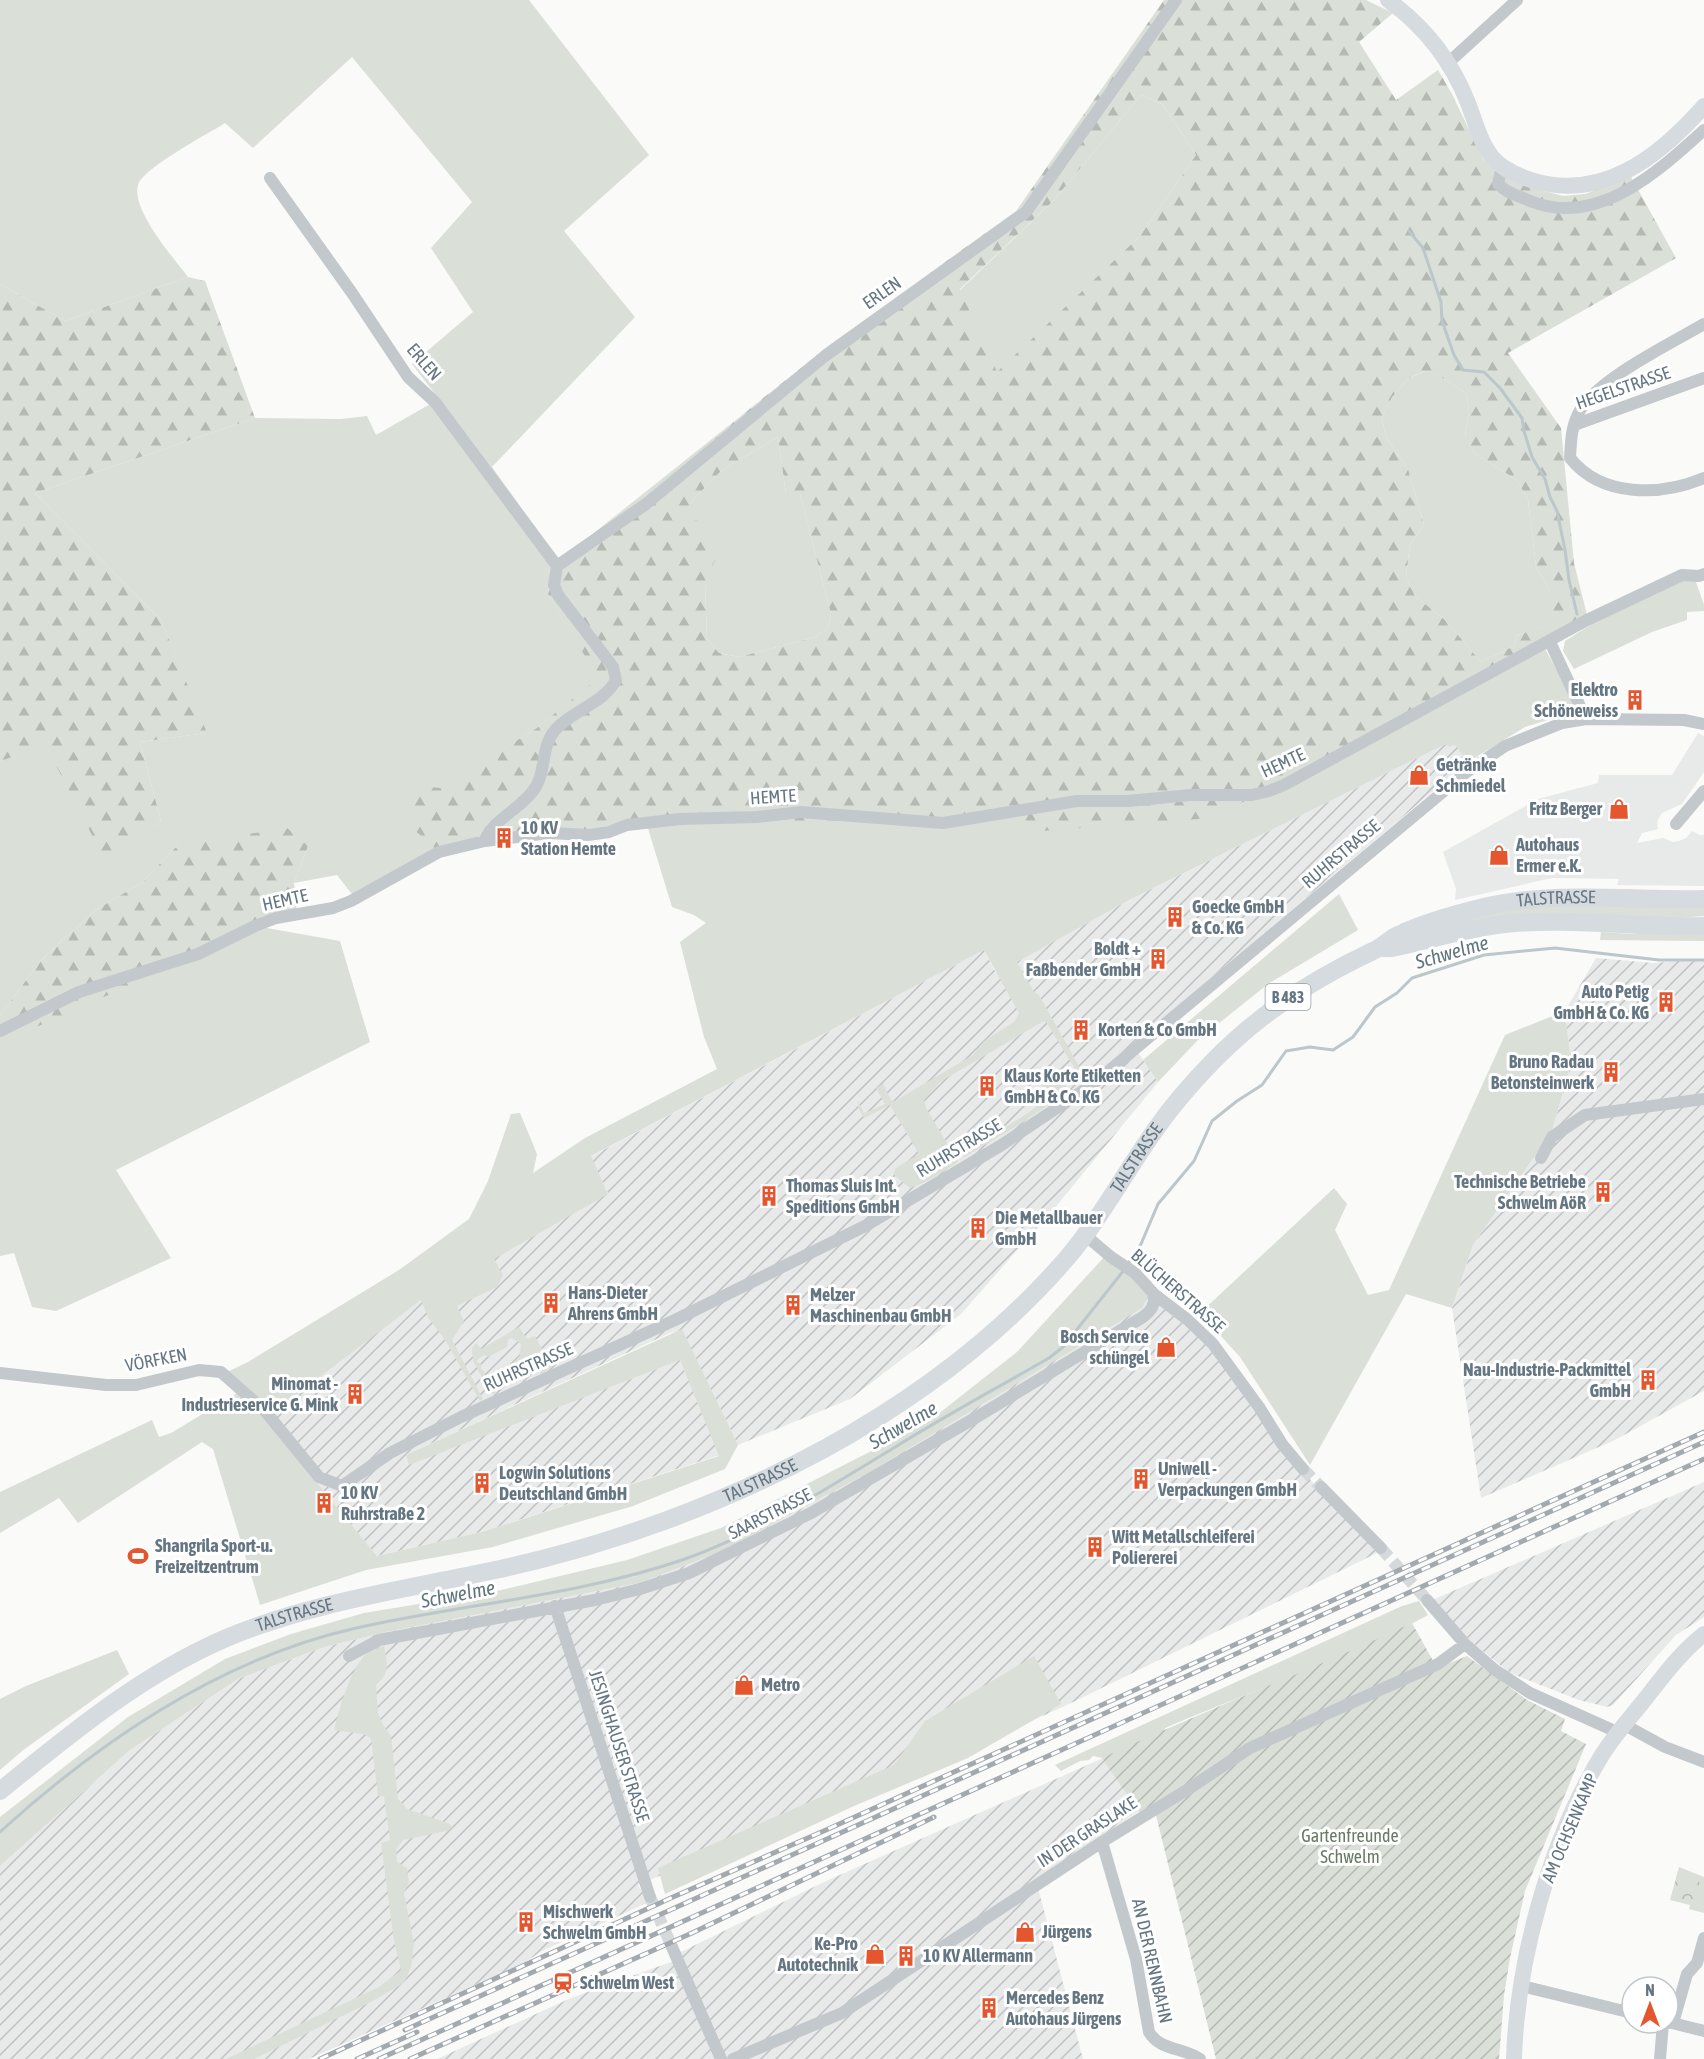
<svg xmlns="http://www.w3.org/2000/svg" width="1704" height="2059" viewBox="0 0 1704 2059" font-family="'Asap Condensed',sans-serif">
  <defs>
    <pattern id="industrial-furrows" width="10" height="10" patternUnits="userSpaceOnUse" patternTransform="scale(1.5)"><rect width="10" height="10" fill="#e8e9e9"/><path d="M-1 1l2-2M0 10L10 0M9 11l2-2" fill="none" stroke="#c0c1c2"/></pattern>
    <pattern id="forest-firs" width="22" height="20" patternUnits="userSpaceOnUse" patternTransform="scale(1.5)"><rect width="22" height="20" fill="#dadfd7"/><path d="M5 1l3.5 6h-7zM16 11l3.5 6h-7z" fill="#b4b9b4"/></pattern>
    <pattern id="park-crowns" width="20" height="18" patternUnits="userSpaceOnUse" patternTransform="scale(1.5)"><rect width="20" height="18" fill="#dadfd7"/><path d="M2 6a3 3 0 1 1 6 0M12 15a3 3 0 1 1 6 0" fill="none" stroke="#b4b9b4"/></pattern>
    <pattern id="garden-furrows" width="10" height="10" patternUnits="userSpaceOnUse" patternTransform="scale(1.5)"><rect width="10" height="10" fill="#dadfd7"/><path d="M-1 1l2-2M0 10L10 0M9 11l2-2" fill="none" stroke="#b4b9b4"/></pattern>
  </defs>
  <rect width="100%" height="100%" fill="#fafaf8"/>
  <path fill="#e8e9e9" d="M1698 733 1704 736V772L1682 804 1662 813 1657 822 1658 829 1642 833 1637 843 1663 838 1673 842 1679 841 1686 838 1692 831 1700 835H1704V886L1617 885 1619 879 1552 878 1455 900 1456 889 1443 852 1538 799 1598 783 1599 775H1672Z"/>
  <path fill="url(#industrial-furrows)" d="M1446 744H1455L1468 762 1132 1044 1158 1082 1058 1204 961 1314 850 1399 738 1445 682 1330 670 1333 406 1455 409 1464 680 1360 720 1455 485 1531 377 1556 313 1478 271 1414 413 1305 608 1193 590 1157 984 950 996 973 1131 899Z
    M1596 958 1653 963 1704 959V1391L1615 1440 1481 1498 1452 1308 1473 1245 1552 1131 1571 1064 1565 1011Z
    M1153 1287 1193 1320 1280 1445 1331 1503 1381 1551 1067 1705 936 1764 781 1824 638 1885 649 1902 542 1951 524 1963 309 2059H0V1866L130 1750 238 1679 324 1647 386 1632 639 1583 723 1551 868 1473 1141 1308Z
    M1704 1482V1617L1676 1635 1613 1705 1607 1707 1579 1700 1510 1673 1473 1643 1430 1601Z
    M1103 1758 1139 1811 1036 1880 1083 2059H437L571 1998 682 1958 681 1952 824 1882Z"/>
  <path fill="#dadfd7" d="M0 0H529L649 155 564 231 635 317 492 467 559 561 550 568 548 594 599 678 537 728 441 788 439 852 355 898 337 875 294 883 308 846 178 845 141 883 96 910 62 940 40 962 0 1015V761L46 745 107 863 161 821 140 742 206 733 161 620 35 493 255 418 341 419 367 416 376 435 439 399 412 364 473 312 431 248 472 202 352 57 253 148 225 123C208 134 143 168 138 185 131 210 174 258 188 277L65 321 0 284Z
    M1141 95 1162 104 1196 155 1140 236 997 373 960 290 1053 201Z
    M1426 371 1445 379 1467 394 1469 412 1465 435 1474 453 1517 480 1528 500 1536 567 1547 585 1557 623 1517 635 1514 646 1481 662 1445 620 1415 596 1406 577 1410 545 1424 525 1408 469 1386 437 1382 418 1392 397 1409 378Z
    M778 437 786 494H800L831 614 828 628 815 637 739 657 719 653 707 639 705 582 689 504 721 471Z
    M1682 579H1695L1704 605V611L1687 612V620L1652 632 1574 669 1563 651 1565 641 1592 624Z
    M1540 640 1574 701 1570 713 1525 727 1468 762 1455 745 1449 747 1446 744 1131 899 1017 962 1034 992 1039 995 1085 1077 1082 1080 1046 1022H1042L940 1082 924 1100 926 1108 958 1162C943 1172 928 1182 910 1188L893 1174 896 1168 919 1154 890 1105 864 1118 858 1107V1101L864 1113 885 1104 876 1088 883 1084 891 1100 895 1101 973 1055 984 1041 1014 1022 1019 1013 984 950 591 1156 608 1194 494 1259 503 1275 497 1287 457 1306 464 1321 452 1340 483 1399 480 1401 445 1340 428 1317 421 1300 271 1414 313 1478 377 1556 485 1531 719 1456 680 1360 409 1465 406 1455 682 1329 738 1445 725 1469 633 1506 493 1547 366 1570 260 1605 213 1449 202 1442 78 1523 59 1498 0 1533V1492L152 1420 159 1437 171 1433 241 1391 223 1374 248 1362 399 1270 469 1219 488 1181 511 1114 520 1113 537 1154 533 1173 585 1138 717 1069 704 1037 680 942 706 923 694 915 672 907 647 825 1016 806 1029 832Z
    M1339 894 1358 930 1268 984 1198 1040 1158 1082 1143 1060Z
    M1525 906H1704V916L1662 919 1460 924 1452 922Z
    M261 927 340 941 370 1042 116 1170 171 1258 56 1311 32 1307 14 1253 0 1256V1027Z
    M1663 931 1704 932V941L1600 940 1601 932 1632 934Z
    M1565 1011 1571 1064 1552 1131 1473 1245 1452 1308 1406 1294 1310 1465 1240 1357 1200 1313 1334 1188 1347 1204 1335 1230 1368 1295 1389 1290 1505 1035Z
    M1048 1069C1057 1071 1066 1083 1068 1092L1017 1126 964 1157 959 1147 969 1150 1031 1111 1042 1101 1043 1073Z
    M1106 1255 1153 1287 1142 1308 868 1473 723 1551 639 1583 386 1632 324 1647 238 1679 130 1750 0 1866V1817L128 1717 225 1659 291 1634 364 1613 497 1591 627 1560 721 1528 928 1422 1017 1352Z
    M519 1327 527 1339 535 1336 547 1358 554 1355 552 1367 542 1374 526 1364 514 1366V1362L520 1355 521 1344 511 1338 508 1340 507 1347 488 1357 485 1355 478 1359 477 1362 481 1364V1369L484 1371 485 1375C493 1378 495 1386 496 1394L491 1393 473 1361 472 1348 476 1343 481 1349Z
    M1419 1601 1428 1615C1345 1661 1252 1690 1165 1728L1136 1807 1102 1758 1093 1756 1089 1760 1080 1761 1061 1771 1055 1765 1402 1606Z
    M384 1646C387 1664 391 1672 376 1685L378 1713 383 1725 391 1736 398 1799 407 1809 448 1823 453 1827 447 1831 403 1840 396 1849 397 1862 407 1868 409 1882 404 1893 414 1944 411 1967 404 1983 369 2003 254 2059H226L379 1987 401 1970 394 1941 381 1843 390 1840 384 1796H378L371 1738 363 1734 334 1730C339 1710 352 1662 370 1651 374 1649 380 1647 384 1646Z
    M117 1650 129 1674 22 1751 0 1770V1699L26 1686Z
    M1034 1656 1061 1704 968 1758 854 1806 665 1894 658 1868 894 1765 925 1721Z
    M1679 1867 1704 1877V1913L1689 1909 1690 1905 1670 1900Z"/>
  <path fill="url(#forest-firs)" fill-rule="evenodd" d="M1164 0H1366L1393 13 1359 42 1396 100 1438 70 1452 94 1483 159 1497 173 1521 185 1563 196 1585 194 1631 177 1676 258 1508 353 1561 428 1574 563 1587 615 1424 708 1212 818 1028 832 1015 806 974 827 704 819 607 826 439 852 410 826 419 786 440 788 537 728 598 678 548 594 550 568 831 344 1016 211ZM1141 95 1162 104 1196 155 1140 236 997 372 960 289 1053 201ZM1425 371 1445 379 1467 394 1469 412 1465 436 1474 453 1517 480 1528 500 1536 567 1547 585 1556 623 1517 635 1514 646 1481 662 1445 620 1415 596 1406 577 1410 545 1424 525 1408 469 1386 437 1382 418 1392 397 1409 378ZM778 437 786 494H800L831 614 828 628 815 637 739 657 719 653 707 639 705 582 715 560 689 504 721 471Z
    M188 277 205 281 255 418 35 493 161 620 207 733 140 742 161 821 107 864 46 746 0 761V284L65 321Z
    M287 828 308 846 294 883 297 914 261 927 14 1037 0 1027V1015L40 962 62 940 96 910 141 883 178 845Z"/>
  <path fill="url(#park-crowns)" d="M1678 1871 1699 1881 1702 1892 1704 1891V1900L1696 1898 1688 1904 1671 1898Z"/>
  <path fill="url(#garden-furrows)" d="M1412 1623 1437 1668 1467 1656 1527 1700 1565 1719 1561 1731 1586 1744 1525 1891 1510 1958 1504 1995 1499 2059H1216L1154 1807 1142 1816 1102 1758C1205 1710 1310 1671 1412 1623Z"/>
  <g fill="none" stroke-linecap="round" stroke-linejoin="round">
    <path stroke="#bbc7cb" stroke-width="3" d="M1409 231 1423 248 1441 302 1442 321 1454 355 1463 370 1484 372 1500 388 1522 418 1524 431 1532 457 1545 479 1550 497 1557 511 1565 550 1569 580 1577 614
      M1128 1264 1141 1244 1158 1204 1194 1161 1212 1121 1237 1101 1262 1085 1286 1051 1310 1047 1333 1050 1353 1037 1375 1007 1397 993 1412 978 1484 955 1555 948 1659 960H1704
      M0 1832C100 1741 219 1660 352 1629 462 1604 578 1596 685 1559 756 1534 827 1488 892 1449 943 1417 997 1388 1049 1358L1063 1347 1124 1270"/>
    <path stroke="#d5d9db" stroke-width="12" stroke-dasharray="12 6" stroke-linecap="butt" d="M1303 1469 1321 1487
      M1381 1548 1427 1600
      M650 1897 672 1947"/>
    <path stroke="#c3c8cc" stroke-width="12" d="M1448 63 1517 0
      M1502 166 1498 184C1506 193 1519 196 1530 201 1597 228 1658 172 1704 130
      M270 178 352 293 408 377 435 402 557 566
      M1704 324C1670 344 1597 379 1579 412 1571 427 1571 442 1570 458 1602 498 1661 496 1704 478
      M1574 425 1704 378
      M1550 642 1586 719
      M1676 824 1704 791
      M485 841C491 821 520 809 533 791 547 773 540 748 555 730 572 711 604 703 616 680L613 667 558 595 554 585 557 566 646 504 825 356 1026 212 1176 0
      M0 1031 79 992 198 954 255 926 276 918 333 908 351 901 439 852 485 841 549 833 588 835 609 832 627 825 680 819 757 817 801 812 943 823 1077 801H1128L1190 795H1252L1269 791 1284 785 1587 620 1682 575 1699 576 1704 574
      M1541 1158 1552 1137 1585 1115 1704 1099
      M1085 1235 1111 1257 1135 1273 1154 1294 1188 1320 1213 1344 1259 1407 1282 1444 1303 1469
      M0 1373 106 1385H136L199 1370 221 1372 265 1411 319 1477 342 1486 390 1453 461 1417 675 1320 865 1226 1000 1146 1093 1084 1468 771 1505 746 1562 723 1586 719 1684 720 1704 724
      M1321 1487 1381 1548
      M1427 1600 1465 1644 1495 1670 1530 1693 1617 1732
      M555 1606 650 1897
      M349 1656 379 1640 595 1600 640 1589 689 1573 811 1513 975 1418 1143 1317C1152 1310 1155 1305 1154 1294
      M1623 1724 1665 1747 1704 1762
      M1102 1842 1136 1959 1149 2032C1160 2051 1183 2047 1200 2059
      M672 1947 721 2059
      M1522 1986 1632 2013
      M1668 2022 1704 2031
      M1673 2023 1687 1974 1697 1963 1704 1938
      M733 2059 842 2013 1102 1842 1190 1788 1250 1748 1438 1664 1465 1644
      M1660 2059 1663 2023"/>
    <path stroke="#d6dbdf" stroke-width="16" d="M1388 0C1424 26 1452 62 1468 103 1475 121 1480 142 1492 157 1502 169 1516 175 1531 180 1602 202 1659 157 1704 106
      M1514 2059C1517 1960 1550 1840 1602 1755 1615 1734 1631 1717 1646 1698 1664 1675 1681 1652 1704 1634"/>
    <g stroke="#d6dbdf" stroke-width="18">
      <path d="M1382 948H1392C1430 940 1466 928 1505 924 1571 917 1638 928 1704 926"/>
      <path id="s1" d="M0 1791C69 1735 141 1675 224 1639 311 1602 403 1590 495 1570 608 1546 723 1504 824 1449 915 1399 999 1337 1067 1258 1106 1212 1133 1157 1170 1110 1229 1036 1288 991 1373 951 1383 947 1389 939 1398 935 1425 922 1455 914 1484 907 1557 890 1630 901 1704 899"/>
    </g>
    <g stroke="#a2aab0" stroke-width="5">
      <path id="rail" d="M405 2030 1704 1442
        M320 2059 673 1897 826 1830 1704 1432
        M357 2059 417 2032
        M379 2059 1704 1459
        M410 2059 692 1933 934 1817"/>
    </g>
    <use href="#rail" stroke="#fff" stroke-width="3" stroke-dasharray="9" stroke-linecap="butt"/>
  </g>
  <defs>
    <g id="building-bare" transform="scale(1.62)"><path d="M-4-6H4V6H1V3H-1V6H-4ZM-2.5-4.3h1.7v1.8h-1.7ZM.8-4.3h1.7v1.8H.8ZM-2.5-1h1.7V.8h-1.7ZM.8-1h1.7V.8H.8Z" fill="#e4572e" stroke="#fff" stroke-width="2.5" paint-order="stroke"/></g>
    <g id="shop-bare" transform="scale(1.62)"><path d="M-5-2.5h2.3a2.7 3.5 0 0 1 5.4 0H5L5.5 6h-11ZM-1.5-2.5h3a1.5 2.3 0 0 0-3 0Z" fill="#e4572e" stroke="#fff" stroke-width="2.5" paint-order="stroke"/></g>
    <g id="stadium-bare" transform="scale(1.62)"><path d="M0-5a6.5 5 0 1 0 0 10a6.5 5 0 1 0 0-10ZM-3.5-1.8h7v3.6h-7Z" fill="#e4572e" stroke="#fff" stroke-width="2.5" paint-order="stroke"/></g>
    <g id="station-bare" transform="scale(1.62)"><path d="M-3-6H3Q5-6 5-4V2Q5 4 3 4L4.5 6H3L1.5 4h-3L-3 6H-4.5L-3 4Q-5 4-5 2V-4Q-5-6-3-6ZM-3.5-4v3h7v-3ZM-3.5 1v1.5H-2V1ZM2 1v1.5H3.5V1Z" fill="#e4572e" stroke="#fff" stroke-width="2.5" paint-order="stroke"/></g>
  </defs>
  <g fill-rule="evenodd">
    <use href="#building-bare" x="1635" y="700"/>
    <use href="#shop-bare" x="1419" y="775"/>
    <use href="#shop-bare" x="1619" y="809"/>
    <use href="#building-bare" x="504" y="838"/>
    <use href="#shop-bare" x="1499" y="855"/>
    <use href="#building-bare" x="1175" y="917"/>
    <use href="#building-bare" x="1158" y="959"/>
    <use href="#building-bare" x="1666" y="1002"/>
    <use href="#building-bare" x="1081" y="1030"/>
    <use href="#building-bare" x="1611" y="1072"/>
    <use href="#building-bare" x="987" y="1086"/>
    <use href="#building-bare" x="1603" y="1192"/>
    <use href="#building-bare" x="769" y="1196"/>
    <use href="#building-bare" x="978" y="1228"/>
    <use href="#building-bare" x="551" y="1303"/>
    <use href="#building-bare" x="793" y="1305"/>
    <use href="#shop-bare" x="1166" y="1347"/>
    <use href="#building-bare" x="1648" y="1380"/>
    <use href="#building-bare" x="355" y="1394"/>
    <use href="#building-bare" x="1141" y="1479"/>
    <use href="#building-bare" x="482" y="1483"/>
    <use href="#building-bare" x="324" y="1503"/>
    <use href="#building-bare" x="1095" y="1547"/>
    <use href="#stadium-bare" x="138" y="1556"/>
    <use href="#shop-bare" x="744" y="1685"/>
    <use href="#building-bare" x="526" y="1922"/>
    <use href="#shop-bare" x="1025" y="1932"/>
    <use href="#shop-bare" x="875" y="1954"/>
    <use href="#building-bare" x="906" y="1956"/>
    <use href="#station-bare" x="563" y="1983"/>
    <use href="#building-bare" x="989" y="2008"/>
  </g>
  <g text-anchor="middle" stroke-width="6" stroke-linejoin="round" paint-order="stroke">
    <rect fill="#fff" stroke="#939fa8" stroke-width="1.5" x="1265.5" y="984" width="45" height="26" rx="4.5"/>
    <g font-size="16" font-weight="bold" fill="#657683">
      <text x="1288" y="1003">B 483</text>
    </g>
    <g font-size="18" fill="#657683" stroke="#fff">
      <text transform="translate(882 293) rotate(-35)" y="6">ERLEN</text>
      <text transform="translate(424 362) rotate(49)" y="6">ERLEN</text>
      <text transform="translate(1623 388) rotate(-19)" y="6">HEGELSTRASSE</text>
      <text transform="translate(1283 763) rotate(-25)" y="6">HEMTE</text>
      <text transform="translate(773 797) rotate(-4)" y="6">HEMTE</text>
      <text transform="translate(1341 854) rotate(-40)" y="6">RUHRSTRASSE</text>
      <text transform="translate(285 900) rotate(-13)" y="6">HEMTE</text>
      <text dy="6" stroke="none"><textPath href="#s1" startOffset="1848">TALSTRASSE</textPath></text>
      <text transform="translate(959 1148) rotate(-31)" y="6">RUHRSTRASSE</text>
      <text dy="6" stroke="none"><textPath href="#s1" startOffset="1336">TALSTRASSE</textPath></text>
      <text transform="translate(1178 1291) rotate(41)" y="6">BLÜCHERSTRASSE</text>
      <text transform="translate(156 1360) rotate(-11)" y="6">VÖRFKEN</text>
      <text transform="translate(528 1367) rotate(-24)" y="6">RUHRSTRASSE</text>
      <text dy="6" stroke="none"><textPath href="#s1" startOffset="832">TALSTRASSE</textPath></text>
      <text transform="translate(770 1514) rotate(-27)" y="6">SAARSTRASSE</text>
      <text dy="6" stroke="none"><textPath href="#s1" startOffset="346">TALSTRASSE</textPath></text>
      <text transform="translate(619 1746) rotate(72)" y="6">JESINGHAUSER STRASSE</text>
      <text transform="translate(1570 1828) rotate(-67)" y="6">AM OCHSENKAMP</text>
      <text transform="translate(1087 1832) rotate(-33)" y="6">IN DER GRASLAKE</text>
      <text transform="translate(1152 1961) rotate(77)" y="6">AN DER RENNBAHN</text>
    </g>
    <g font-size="18" font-weight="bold" fill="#657683" stroke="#fff" text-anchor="start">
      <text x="1618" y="696" text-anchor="end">Elektro<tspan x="1618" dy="21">Schöneweiss</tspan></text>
      <text x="1436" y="771">Getränke<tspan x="1436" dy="21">Schmiedel</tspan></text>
      <text x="1602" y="815" text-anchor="end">Fritz Berger</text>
      <text x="521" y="834">10 KV<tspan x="521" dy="21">Station Hemte</tspan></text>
      <text x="1516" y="851">Autohaus<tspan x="1516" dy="21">Ermer e.K.</tspan></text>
      <text x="1192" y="913">Goecke GmbH<tspan x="1192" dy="21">&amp; Co. KG</tspan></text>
      <text x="1141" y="955" text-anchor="end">Boldt +<tspan x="1141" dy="21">Faßbender GmbH</tspan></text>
      <text x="1649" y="998" text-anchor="end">Auto Petig<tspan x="1649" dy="21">GmbH &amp; Co. KG</tspan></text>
      <text x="1098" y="1036">Korten &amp; Co GmbH</text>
      <text x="1594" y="1068" text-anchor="end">Bruno Radau<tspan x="1594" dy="21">Betonsteinwerk</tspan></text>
      <text x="1004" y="1082">Klaus Korte Etiketten<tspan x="1004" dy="21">GmbH &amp; Co. KG</tspan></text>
      <text x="1586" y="1188" text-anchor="end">Technische Betriebe<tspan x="1586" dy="21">Schwelm AöR</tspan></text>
      <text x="786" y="1192">Thomas Sluis Int.<tspan x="786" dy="21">Speditions GmbH</tspan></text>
      <text x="995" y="1224">Die Metallbauer<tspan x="995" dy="21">GmbH</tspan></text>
      <text x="568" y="1299">Hans-Dieter<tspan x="568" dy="21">Ahrens GmbH</tspan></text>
      <text x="810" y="1301">Melzer<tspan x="810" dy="21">Maschinenbau GmbH</tspan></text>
      <text x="1149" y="1343" text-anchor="end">Bosch Service<tspan x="1149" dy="21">schüngel</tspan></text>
      <text x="1631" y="1376" text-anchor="end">Nau-Industrie-Packmittel<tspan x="1631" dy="21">GmbH</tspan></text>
      <text x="338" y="1390" text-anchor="end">Minomat -<tspan x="338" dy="21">Industrieservice G. Mink</tspan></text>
      <text x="1158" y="1475">Uniwell -<tspan x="1158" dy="21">Verpackungen GmbH</tspan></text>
      <text x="499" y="1479">Logwin Solutions<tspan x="499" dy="21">Deutschland GmbH</tspan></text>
      <text x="341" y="1499">10 KV<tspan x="341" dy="21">Ruhrstraße 2</tspan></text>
      <text x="1112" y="1543">Witt Metallschleiferei<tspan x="1112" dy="21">Poliererei</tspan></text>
      <text x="155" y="1552">Shangrila Sport-u.<tspan x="155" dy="21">Freizeitzentrum</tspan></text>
      <text x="761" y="1691">Metro</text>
      <text x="543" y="1918">Mischwerk<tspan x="543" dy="21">Schwelm GmbH</tspan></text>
      <text x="1042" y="1938">Jürgens</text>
      <text x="858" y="1950" text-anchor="end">Ke-Pro<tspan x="858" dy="21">Autotechnik</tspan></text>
      <text x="923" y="1962">10 KV Allermann</text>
      <text x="580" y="1989">Schwelm West</text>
      <text x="1006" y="2004">Mercedes Benz<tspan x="1006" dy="21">Autohaus Jürgens</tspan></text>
    </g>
    <g font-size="18" fill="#687a64" stroke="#fff">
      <text x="1350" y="1842">Gartenfreunde<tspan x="1350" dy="21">Schwelm</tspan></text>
    </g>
    <g font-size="20" font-style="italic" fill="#60757c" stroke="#fff">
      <text transform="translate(1452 952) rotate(-16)" y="7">Schwelme</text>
      <text transform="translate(903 1425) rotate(-30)" y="7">Schwelme</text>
      <text transform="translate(458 1594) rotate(-11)" y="7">Schwelme</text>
    </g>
  </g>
  <g transform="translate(1650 2005)"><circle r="28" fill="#ffffff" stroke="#c1c8cd" stroke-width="1.5"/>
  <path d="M0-4.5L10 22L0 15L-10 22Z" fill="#e4572e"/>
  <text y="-9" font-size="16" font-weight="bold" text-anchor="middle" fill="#657683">N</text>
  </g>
</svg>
